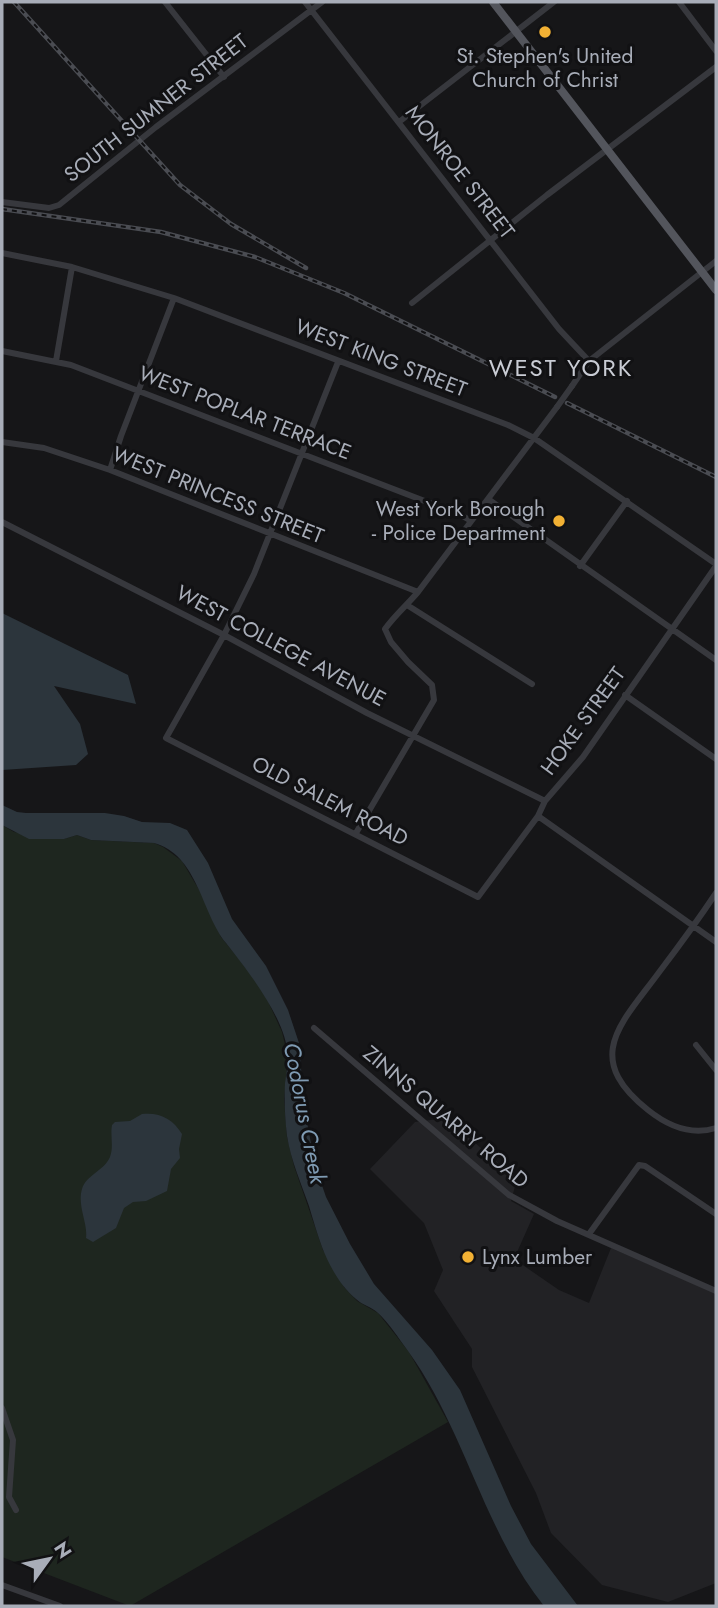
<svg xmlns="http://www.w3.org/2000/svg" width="718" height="1608" viewBox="0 0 718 1608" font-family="Jost,sans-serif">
  <rect width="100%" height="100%" fill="#161618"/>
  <path fill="#222225" d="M446 1118 517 1179 511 1201 534 1214 514 1259 559 1290 589 1303 611 1248 716 1293V1583L668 1602 602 1585 551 1533 536 1493 472 1367V1349L434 1291 443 1270 424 1223 370 1169 415 1122Z"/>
  <path fill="#1e261f" d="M2 825 14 832 64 839 77 835 91 840 154 843 163 847 182 861 205 900 221 937 261 986 282 1032 288 1057 284 1099 287 1137 294 1166 323 1250 344 1287 357 1301 378 1313 409 1352 448 1422 130 1606 2 1557Z"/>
  <path fill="#2c353c" d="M2 613 128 675 136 704 54 686 80 724 88 754 76 765 2 770Z
    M2 805 17 812 26 813H105L124 816 142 822 170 823 187 830 208 863 232 919 266 966 288 1010 299 1043 304 1106 315 1165 326 1197 350 1244 374 1284 432 1350 460 1390 511 1506 531 1544 578 1606H544C484 1531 464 1428 408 1351 399 1339 389 1323 378 1313 372 1307 362 1305 356 1299 340 1286 329 1265 322 1247 317 1233 313 1220 309 1206 301 1183 291 1161 287 1136 285 1118 284 1101 285 1083 286 1075 288 1065 288 1057 287 1020 248 971 226 943 201 912 198 855 154 843L91 840 77 835 64 839H29L2 825Z
    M142 1114C160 1112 173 1119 182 1134L179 1149 180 1158 171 1169 167 1191 146 1201 133 1202 124 1208 116 1228 93 1242 86 1238C88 1223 77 1206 82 1189 86 1175 104 1171 110 1157 114 1146 110 1136 112 1125L115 1122 130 1121Z"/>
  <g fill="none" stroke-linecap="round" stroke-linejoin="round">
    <path stroke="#37383d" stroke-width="6" d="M165 2 224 77
      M305 2 559 329 589 361
      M679 2 716 51
      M399 122 554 2
      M2 202 49 208 59 205 156 127 322 2
      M2 253 72 267 174 298 508 425 534 438 716 564
      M412 303 547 195 716 67
      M2 351 71 365 461 515 471 521
      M56 361 72 267
      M338 362 254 574 224 635 166 738 478 897 538 816 545 801 583 757 716 566
      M572 386 589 361 716 261
      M2 442 44 448 110 470 418 592
      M110 470 121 436 174 298
      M488 499 716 660
      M2 522 224 635 367 713 545 801
      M580 566 627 501
      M407 605 532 684
      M625 695 716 759
      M538 816 716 942
      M356 833 434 700 432 685 408 662 391 642 385 629C395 615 407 605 418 592L557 407
      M716 893C698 920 679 946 660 971 622 1023 581 1057 648 1110 668 1126 691 1136 716 1128
      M314 1028 509 1195 557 1221 716 1291
      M696 1045 716 1070
      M589 1234 639 1165 645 1166 716 1214
      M2 1408 13 1440 9 1497 16 1510
      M2 1585 60 1606"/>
    <path stroke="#53555c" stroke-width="8" d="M493 2 716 290"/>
    <g stroke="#4a4c52" stroke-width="4.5">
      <path id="rail" d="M14 2 180 185 231 224 306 268
        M2 209 161 232 255 257 344 293 555 397
        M567 403 716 477"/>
    </g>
    <use href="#rail" stroke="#111113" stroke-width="2" stroke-dasharray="5" stroke-linecap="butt"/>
    <path stroke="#37383d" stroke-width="6" d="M557 407 572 386"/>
  </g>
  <g fill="#f2b134" stroke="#111113" stroke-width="2.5">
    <circle cx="545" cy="32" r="7"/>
    <circle cx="559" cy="521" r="7"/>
    <circle cx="468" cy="1257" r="7"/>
  </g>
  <g text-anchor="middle" stroke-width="6" stroke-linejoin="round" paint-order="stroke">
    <g font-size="21" fill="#a8adb8" stroke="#111113">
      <text x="545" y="63">St. Stephen's United<tspan x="545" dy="24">Church of Christ</tspan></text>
      <text x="545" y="516" text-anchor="end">West York Borough<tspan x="545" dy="24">- Police Department</tspan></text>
      <text x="482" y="1264" text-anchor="start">Lynx Lumber</text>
    </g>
    <g font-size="21" fill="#a8adb8" stroke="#111113">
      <text transform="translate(156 108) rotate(-38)" y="7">SOUTH SUMNER STREET</text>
      <text transform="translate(460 172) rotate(52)" y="7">MONROE STREET</text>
      <text transform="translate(381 358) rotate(21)" y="7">WEST KING STREET</text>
      <text transform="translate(245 413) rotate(21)" y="7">WEST POPLAR TERRACE</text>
      <text transform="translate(218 495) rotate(22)" y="7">WEST PRINCESS STREET</text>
      <text transform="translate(281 646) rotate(28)" y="7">WEST COLLEGE AVENUE</text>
      <text transform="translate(583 721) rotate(-54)" y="7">HOKE STREET</text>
      <text transform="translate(330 801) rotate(27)" y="7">OLD SALEM ROAD</text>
      <text transform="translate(446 1117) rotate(40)" y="7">ZINNS QUARRY ROAD</text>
    </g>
    <g font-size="23" font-style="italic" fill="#7f9bb3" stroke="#111113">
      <text transform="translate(305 1113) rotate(79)" y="8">Codorus Creek</text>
    </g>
    <g font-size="24" letter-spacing="2" fill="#c9ccd4" stroke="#111113">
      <text x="561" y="376">WEST YORK</text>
    </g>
  </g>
  <rect width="718" height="1608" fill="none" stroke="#a8adb8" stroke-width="7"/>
  <g transform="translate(49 1559) rotate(57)" stroke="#111113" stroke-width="5" paint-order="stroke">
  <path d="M0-5L12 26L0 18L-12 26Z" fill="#a8adb8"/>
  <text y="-10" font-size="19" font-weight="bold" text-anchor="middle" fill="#a8adb8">N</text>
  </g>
</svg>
